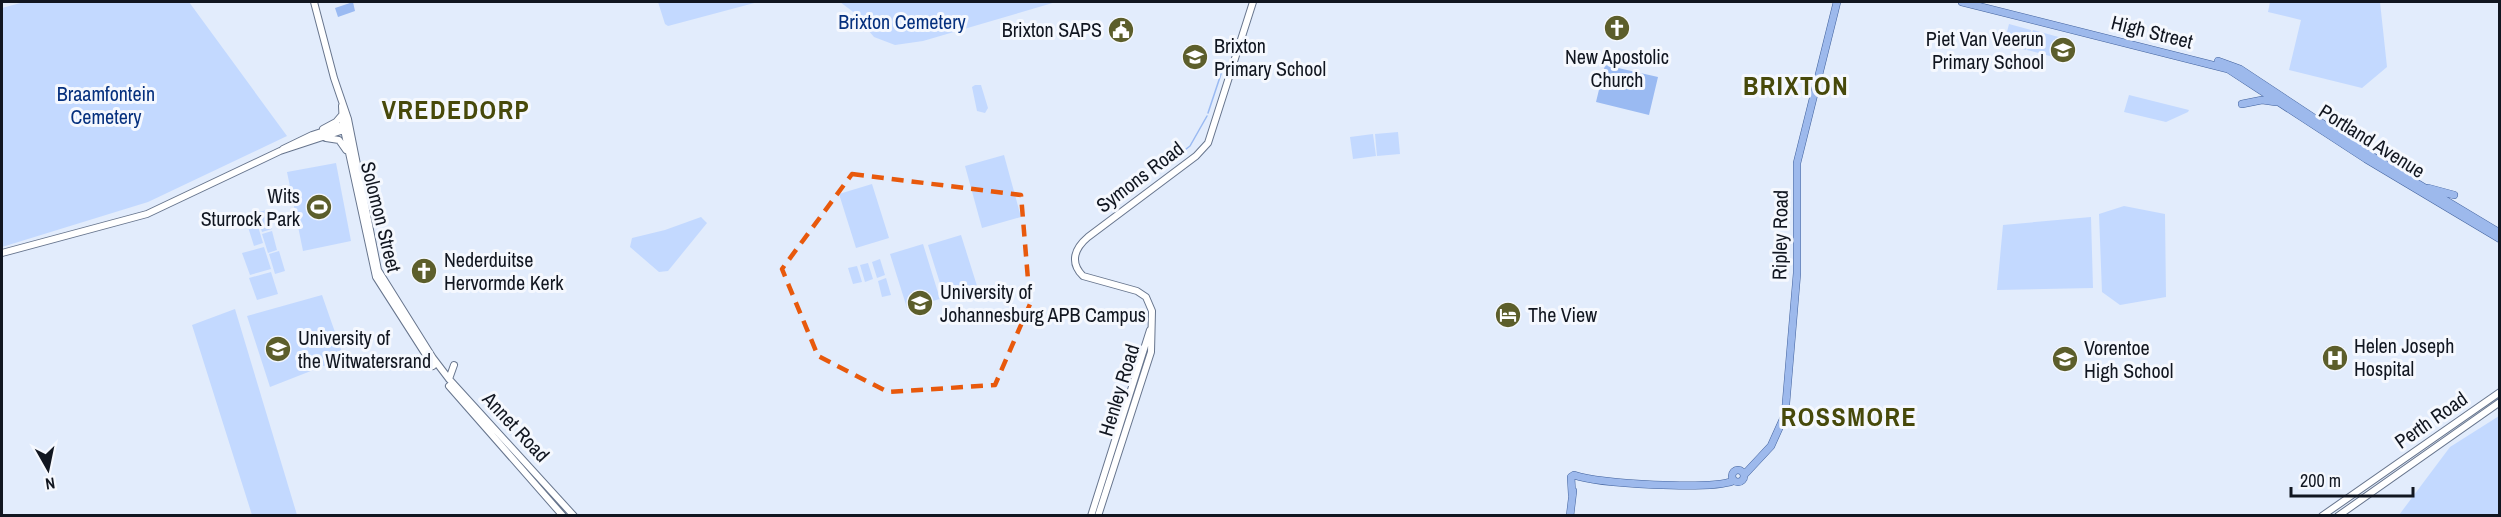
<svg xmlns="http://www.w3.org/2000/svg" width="2501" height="517" viewBox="0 0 2501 517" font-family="'Archivo Narrow',sans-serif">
  <rect width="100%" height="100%" fill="#e2ecfc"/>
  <path fill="#c3d9ff" d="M24 2H189L287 136 148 202 2 247V8Z
    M658 2H758L668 26 665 24Z
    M840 2H1056L923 41 895 45 874 37 852 11Z
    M2270 2H2380L2387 67 2362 88 2289 70 2301 20 2268 12Z
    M2009 24 2031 30 2026 50 2004 44Z
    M2033 30 2066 39 2061 59 2027 50Z
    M975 85H981L988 108 985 113 977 111 972 87Z
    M2129 95 2189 110 2188 112 2166 122 2124 112Z
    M1398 132 1400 154 1377 156 1375 134Z
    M1373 134 1376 156 1353 159 1350 137Z
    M1004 155 1021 217 982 228 965 166Z
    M336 163 351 241 303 251 287 172Z
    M872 184 889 238 856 248 839 194Z
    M2124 206 2165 214 2166 297 2120 305 2102 292 2099 214Z
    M266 210 272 229 262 232 256 213Z
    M701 217 707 223 668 271 659 272 630 247 632 238 665 230Z
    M2091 217 2093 288 1997 290 2003 225Z
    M257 223 263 243 254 246 248 227Z
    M272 231 277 250 268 253 262 234Z
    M961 235 978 289 945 299 928 245Z
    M923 244 940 299 907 308 890 254Z
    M264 247 271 269 250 275 242 253Z
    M279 251 285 271 275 274 269 254Z
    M880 259 885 275 877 278 872 262Z
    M868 263 873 279 865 282 860 265Z
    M857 266 862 282 853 284 848 268Z
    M271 272 278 294 257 300 249 278Z
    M886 278 891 295 882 297 878 281Z
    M322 295 344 358 270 387 247 316Z
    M235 309 297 515H252L192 325Z
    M2499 416V515H2399L2450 447Z"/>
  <path fill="#9abaf2" d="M353 2 355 11 338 17 335 8Z
    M1605 65 1658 77 1649 115 1596 102Z"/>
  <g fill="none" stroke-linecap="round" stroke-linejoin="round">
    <path stroke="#9abaf2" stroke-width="1.5" d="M1208 113 1221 74
      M1177 156 1190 146 1207 116"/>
    <g stroke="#67758d" stroke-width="8">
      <path id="secondary" d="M314 2 334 78 348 119 378 270 433 358 449 379 574 516
        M342 106 343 125 376 277 433 366
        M323 129 336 122 342 115
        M326 138 339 140 346 150
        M283 149 312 135 346 124
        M2 253 147 214 280 151 347 129
        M449 379 454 365
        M449 386 563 516
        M1091 516 1150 330
        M1098 516 1151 352 1152 311 1146 297 1137 291 1083 276C1069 262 1075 248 1088 237L1196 156 1208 143 1253 2
        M2322 516 2500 392
        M2338 516 2500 402"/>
    </g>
    <g stroke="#42629d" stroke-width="8">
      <path id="primary" d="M1962 2 2228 69 2366 159 2500 239
        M2218 61 2240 69 2370 155 2500 233
        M2242 104 2262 100 2276 102
        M2428 188 2454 195
        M1732 476a6 6 0 1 1 12 0a6 6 0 1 1-12 0Z
        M1744 475 1771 446 1785 415 1797 273V163L1837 2
        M1572 494 1571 477 1574 475C1598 484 1710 490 1733 481
        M1570 516 1573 491"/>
    </g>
    <use href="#secondary" stroke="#fff" stroke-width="6"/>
    <use href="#primary" stroke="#9db9ec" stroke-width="7"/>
  </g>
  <path fill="none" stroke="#e8590c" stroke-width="4.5" stroke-dasharray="12 8" stroke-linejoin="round" d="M852 174 1021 195 1030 304 995 385 888 392 818 356 782 269Z"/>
  <defs>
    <g id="church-disc" transform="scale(1.35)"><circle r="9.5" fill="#5c5e2b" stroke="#f5f8fe"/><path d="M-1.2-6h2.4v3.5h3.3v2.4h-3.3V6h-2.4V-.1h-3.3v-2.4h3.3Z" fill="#fff"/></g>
    <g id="civic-disc" transform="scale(1.35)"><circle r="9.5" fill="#5c5e2b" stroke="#f5f8fe"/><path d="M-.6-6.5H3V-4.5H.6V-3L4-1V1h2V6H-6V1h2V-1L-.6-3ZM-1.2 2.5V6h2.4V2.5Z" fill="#fff"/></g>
    <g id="school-disc" transform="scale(1.35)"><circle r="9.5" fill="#5c5e2b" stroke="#f5f8fe"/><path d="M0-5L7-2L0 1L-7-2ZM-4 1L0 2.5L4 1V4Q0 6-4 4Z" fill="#fff"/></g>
    <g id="stadium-disc" transform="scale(1.35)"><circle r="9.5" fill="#5c5e2b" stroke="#f5f8fe"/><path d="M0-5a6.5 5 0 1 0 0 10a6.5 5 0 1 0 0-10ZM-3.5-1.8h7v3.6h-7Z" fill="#fff"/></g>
    <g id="university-disc" transform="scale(1.35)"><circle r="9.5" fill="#5c5e2b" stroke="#f5f8fe"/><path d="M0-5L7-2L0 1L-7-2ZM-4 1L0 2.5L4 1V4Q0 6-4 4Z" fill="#fff"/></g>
    <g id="hotel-disc" transform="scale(1.35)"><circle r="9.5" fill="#5c5e2b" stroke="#f5f8fe"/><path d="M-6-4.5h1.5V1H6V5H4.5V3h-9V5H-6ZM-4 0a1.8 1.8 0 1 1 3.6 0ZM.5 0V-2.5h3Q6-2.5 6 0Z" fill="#fff"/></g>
    <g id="hospital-disc" transform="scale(1.35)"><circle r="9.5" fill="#5c5e2b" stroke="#f5f8fe"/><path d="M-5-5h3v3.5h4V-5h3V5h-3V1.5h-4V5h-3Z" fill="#fff"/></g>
  </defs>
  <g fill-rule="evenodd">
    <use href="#church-disc" x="1617" y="28"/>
    <use href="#civic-disc" x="1121" y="30"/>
    <use href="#school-disc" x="2063" y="50"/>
    <use href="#school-disc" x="1195" y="57"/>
    <use href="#stadium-disc" x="319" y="207"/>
    <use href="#church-disc" x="424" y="271"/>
    <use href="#university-disc" x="920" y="303"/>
    <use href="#hotel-disc" x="1508" y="315"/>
    <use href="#university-disc" x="278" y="349"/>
    <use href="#hospital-disc" x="2335" y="358"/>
    <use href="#school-disc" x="2065" y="359"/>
  </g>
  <g text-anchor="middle" stroke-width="6" stroke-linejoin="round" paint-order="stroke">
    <g font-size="20" fill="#05307e" stroke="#f5f8fe">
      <text x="902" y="29">Brixton Cemetery</text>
      <text x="106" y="101">Braamfontein<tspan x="106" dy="23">Cemetery</tspan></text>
    </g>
    <g font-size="20" fill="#111620" stroke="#f5f8fe" text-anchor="start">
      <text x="1102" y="37" text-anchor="end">Brixton SAPS</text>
      <text x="2044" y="46" text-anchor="end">Piet Van Veerun<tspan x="2044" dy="23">Primary School</tspan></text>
      <text x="1214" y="53">Brixton<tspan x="1214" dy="23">Primary School</tspan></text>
      <text x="1617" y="64" text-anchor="middle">New Apostolic<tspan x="1617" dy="23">Church</tspan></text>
      <text x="300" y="203" text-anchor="end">Wits<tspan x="300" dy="23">Sturrock Park</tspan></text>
      <text x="444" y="267">Nederduitse<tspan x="444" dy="23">Hervormde Kerk</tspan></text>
      <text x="940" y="299">University of<tspan x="940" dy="23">Johannesburg APB Campus</tspan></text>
      <text x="1528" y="322">The View</text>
      <text x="298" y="345">University of<tspan x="298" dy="23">the Witwatersrand</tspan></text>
      <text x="2354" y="353">Helen Joseph<tspan x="2354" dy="23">Hospital</tspan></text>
      <text x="2084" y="355">Vorentoe<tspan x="2084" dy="23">High School</tspan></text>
    </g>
    <g font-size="20" fill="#111620" stroke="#f5f8fe">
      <text transform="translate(2152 32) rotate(14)" y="7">High Street</text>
      <text transform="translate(2372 141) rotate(32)" y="7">Portland Avenue</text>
      <text transform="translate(1140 177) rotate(-37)" y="7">Symons Road</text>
      <text transform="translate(381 217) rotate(76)" y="7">Solomon Street</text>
      <text transform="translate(1780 235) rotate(-89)" y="7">Ripley Road</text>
      <text transform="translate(1119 390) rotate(-73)" y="7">Henley Road</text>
      <text transform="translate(2431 420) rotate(-35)" y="7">Perth Road</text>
      <text transform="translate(516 427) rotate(47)" y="7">Annet Road</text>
    </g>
    <g font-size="26" font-weight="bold" letter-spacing="1.5" fill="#47490a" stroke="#f5f8fe">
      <text x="1796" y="95">BRIXTON</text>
      <text x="456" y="119">VREDEDORP</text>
      <text x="1849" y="426">ROSSMORE</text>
    </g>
  </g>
  <rect width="2501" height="517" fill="none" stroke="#111620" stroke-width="6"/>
  <g transform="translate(48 469) rotate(171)" stroke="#f5f8fe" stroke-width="4.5" paint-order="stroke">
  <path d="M0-4.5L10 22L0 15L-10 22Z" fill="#111620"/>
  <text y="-9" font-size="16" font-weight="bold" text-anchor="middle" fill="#111620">N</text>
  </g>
  <path d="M2291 487v9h122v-9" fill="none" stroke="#111620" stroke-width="3"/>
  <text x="2300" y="487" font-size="18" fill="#111620" stroke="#f5f8fe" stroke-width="4.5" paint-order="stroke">200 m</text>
</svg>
